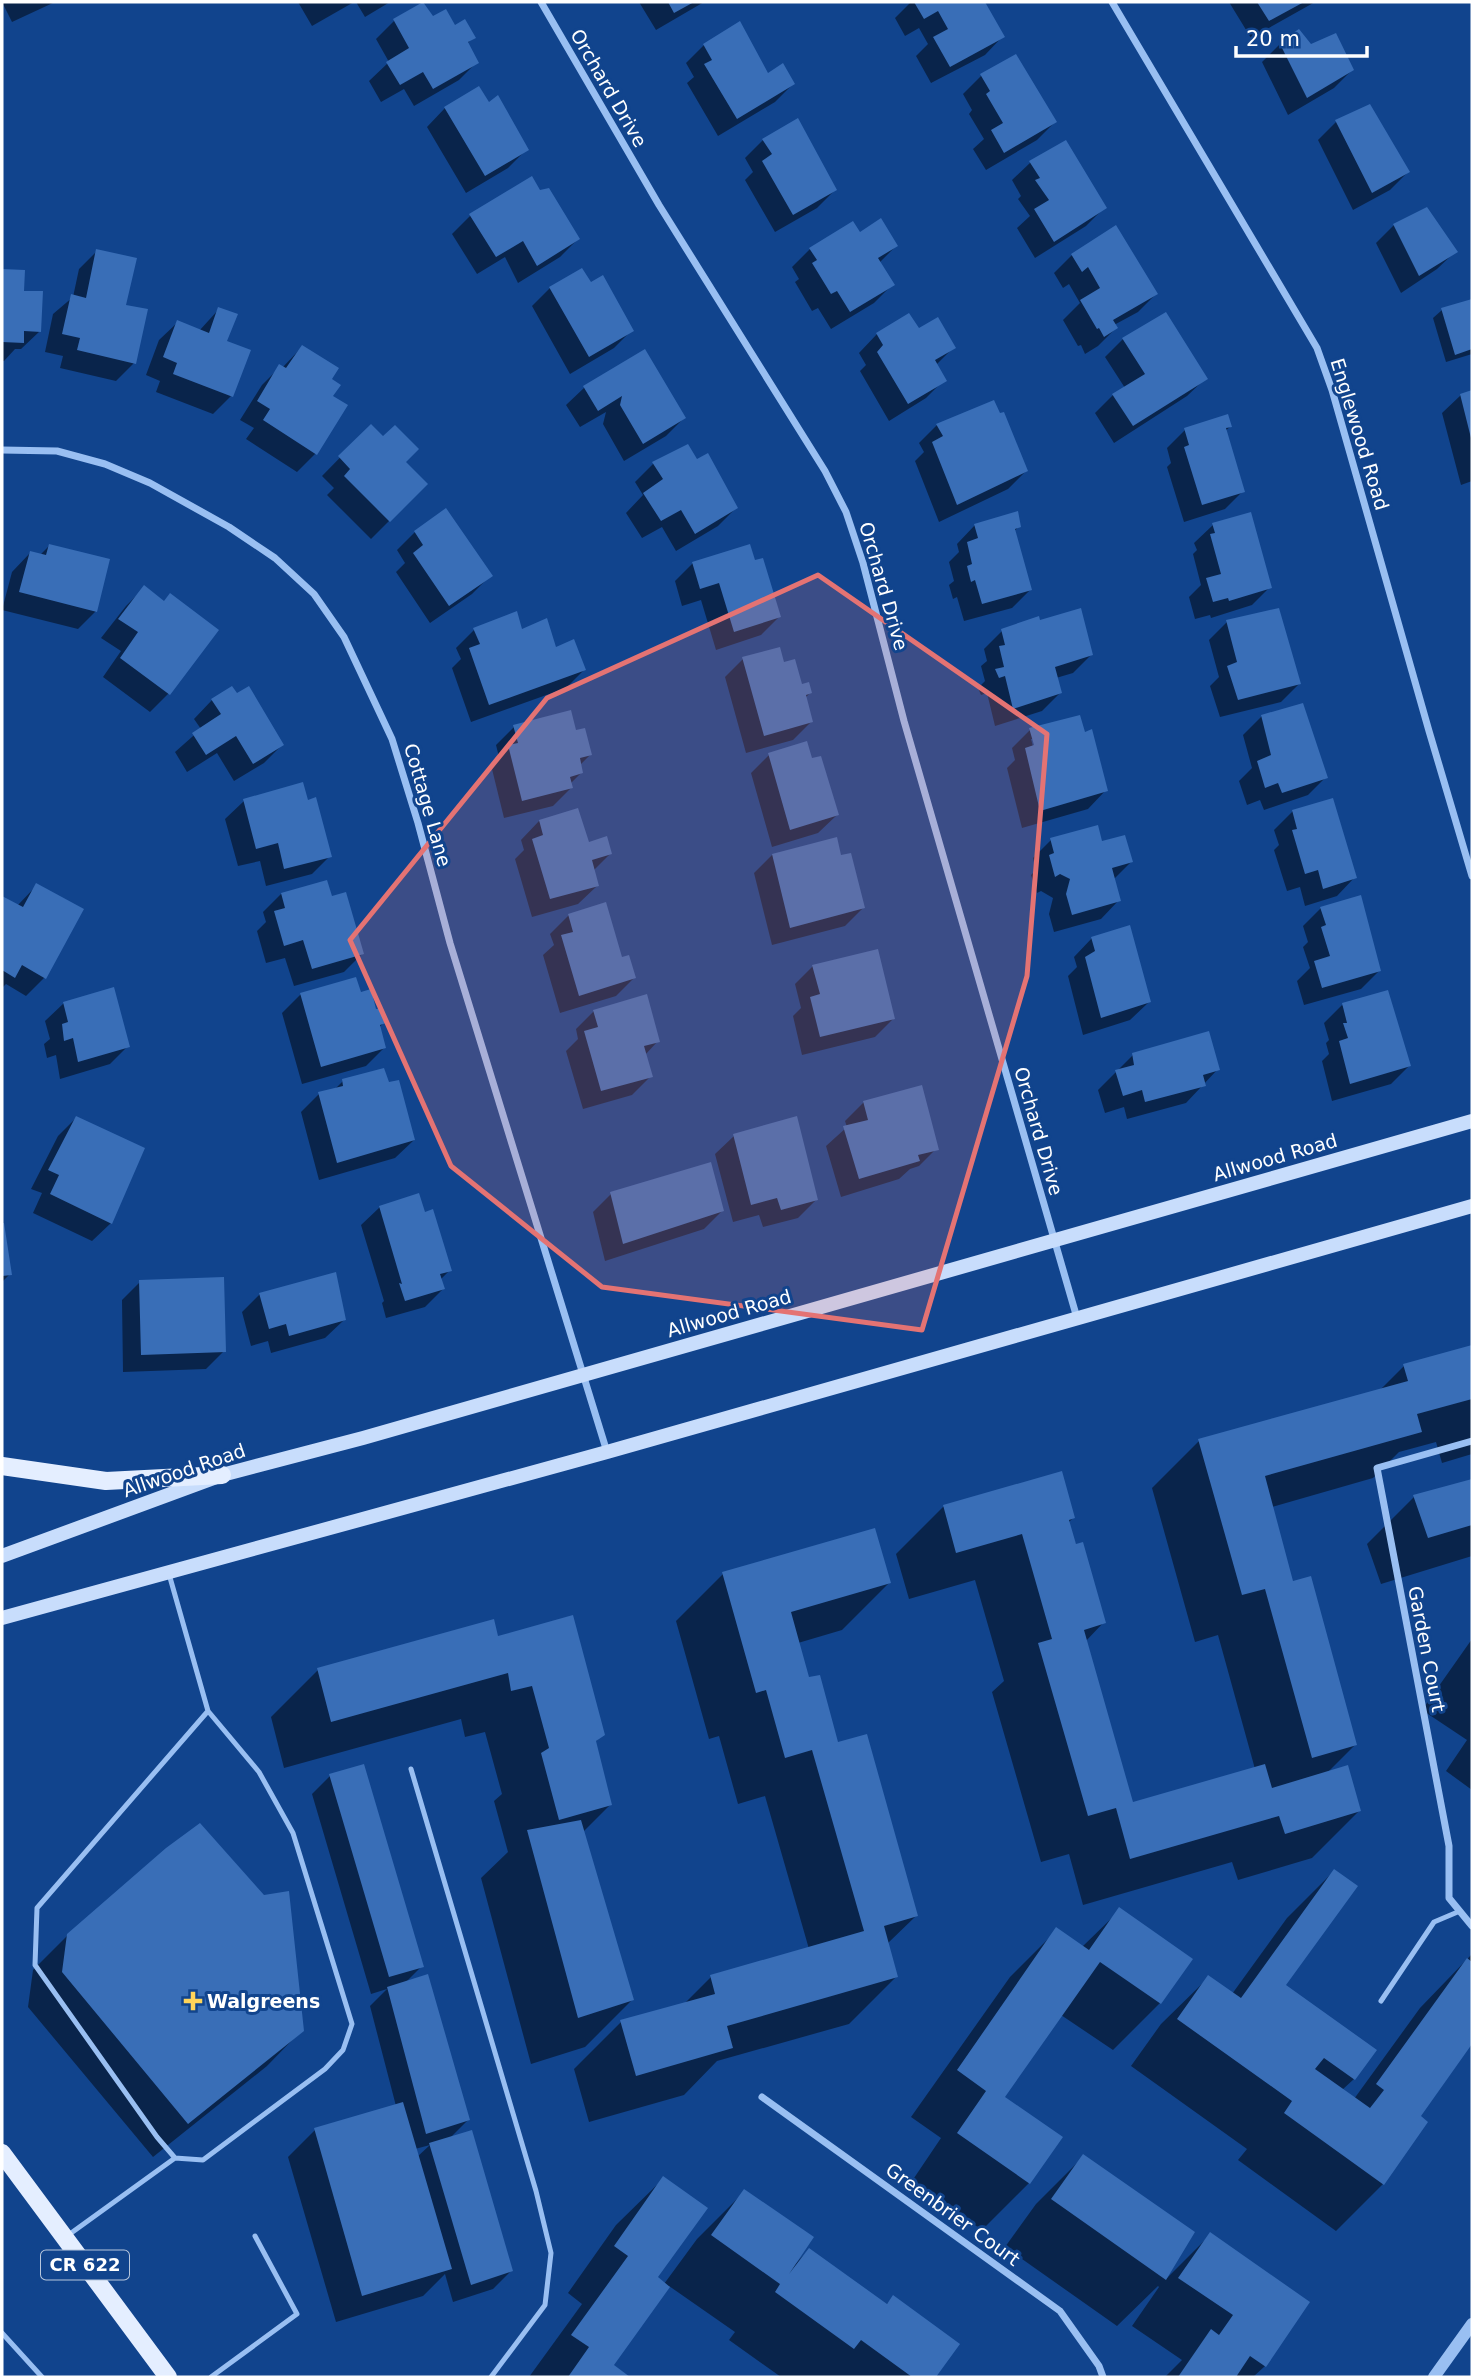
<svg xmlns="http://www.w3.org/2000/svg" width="1474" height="2379" viewBox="0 0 1474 2379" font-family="'DejaVu Sans',sans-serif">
  <rect width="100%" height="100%" fill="#11448d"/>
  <path fill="#0007" fill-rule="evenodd" d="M2 2H55L12 22Z
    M298 2H354L312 26Z
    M356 2H390L365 17Z
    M639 2H704L656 30Z
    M911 2H983L1003 36 985 55 931 83 916 56 928 44 919 28 905 36 895 18Z
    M1229 2H1315L1251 38Z
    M423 4 432 19 473 37 467 44 477 62 459 80 414 106 404 89 381 102 369 81 389 62 376 39 394 21Z
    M1281 43 1311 46 1352 70 1334 88 1288 115 1262 62Z
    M704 45 767 76 793 84 775 102 718 136 687 83 694 77 686 63Z
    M1016 57 1055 122 1037 140 986 170 973 149 984 139 969 114 972 110 963 94 981 76Z
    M1370 106 1408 172 1390 190 1353 210 1318 140 1336 122Z
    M445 108 526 150 508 168 466 193 427 127Z
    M763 140 835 190 817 208 775 232 745 180 753 172 745 158Z
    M1031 162 1104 208 1086 226 1035 258 1017 228 1030 216 1018 199 1021 196 1012 180Z
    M532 178 539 192 578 239 560 257 518 283 505 257 477 274 452 234 470 216Z
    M1394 225 1456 251 1437 269 1401 293 1376 243Z
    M859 234 896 246 879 263 892 285 874 303 831 329 818 308 812 311 795 282 799 279 792 267 810 249Z
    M97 251 124 306 134 363 116 381 60 368 63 356 45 352 53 314 73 297 79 269Z
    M1072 255 1156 294 1138 312 1114 325 1116 328 1098 346 1085 354 1081 345 1078 346 1063 320 1080 303 1069 284 1063 288 1054 273Z
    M2 271 23 272V293L40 331 21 349H15L4 361H2Z
    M590 284 632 330 614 348 570 374 532 306 550 288Z
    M1472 301V354L1446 362 1433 318 1442 310Z
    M219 309 231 396 213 414 156 392 160 381 146 375 159 340 178 322 199 331Z
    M918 330 954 347 936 365 944 380 926 398 889 421 860 371 866 365 859 353 877 334Z
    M1123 339 1206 378 1187 396 1114 443 1095 413 1113 395 1125 388 1105 357Z
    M302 347 329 380 331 396 315 454 297 472 246 439 254 428 240 420 262 385 280 367 282 368Z
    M645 351 684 418 666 436 624 461 603 424 606 412 580 427 566 405 585 387Z
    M1472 392V481L1461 485 1442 413 1461 395Z
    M937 425 1026 471 1008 489 939 522 915 461 924 452 919 443Z
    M371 426 426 484 371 539 327 495 334 488 322 476Z
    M1230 427 1225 431 1243 491 1225 509 1184 522 1167 467 1171 463 1167 448 1185 430Z
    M687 447 696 462 736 508 718 526 676 551 662 527 642 538 626 513 643 495 635 482 653 464Z
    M975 525 1020 526 1014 531 1030 590 1012 608 964 621 957 597 953 599 949 585 954 581 949 562 959 552 957 544Z
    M1213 525 1270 587 1252 605 1211 618 1210 615 1195 619 1189 597 1201 585 1193 554 1197 550 1194 543Z
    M415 532 490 576 472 594 430 623 396 572 405 563 397 550Z
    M49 546 96 611 78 629 2 610 12 572 30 553 40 555Z
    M693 563 779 617 761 635 716 650 701 600 682 606 675 581Z
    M144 588 163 603 168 694 150 712 103 677 121 651 101 638 126 606Z
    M1227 622 1299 684 1281 702 1220 717 1210 686 1219 677 1209 640Z
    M1039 623 1091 655 1073 673 1056 678 1060 693 1042 711 995 726 987 693 981 695 978 688 985 681 981 666 987 661 984 649 1002 631Z
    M474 630 521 632 555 649 584 670 566 688 471 722 452 668 461 659 456 648Z
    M743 659 783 665 810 693 805 698 811 722 793 740 746 753 725 677Z
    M212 700 282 745 264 763 234 781 217 753 187 772 175 752 201 729 194 719Z
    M1262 716 1326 777 1308 795 1264 810 1260 800 1247 805 1239 781 1252 768 1243 735Z
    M514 727 575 732 590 755 580 765 581 773 570 784 571 788 553 806 504 818 491 765 499 757 496 745Z
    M1030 730 1106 790 1088 809 1022 828 1007 768 1015 760 1012 748ZM1031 739H1034L1035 754Z
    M769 755 811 760 837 815 818 833 772 847 751 773Z
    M244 801 330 856 312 874 266 886 260 861 238 866 225 819Z
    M1293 811 1355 877 1337 896 1305 906 1300 887 1287 891 1274 850 1279 845 1274 830Z
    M539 821 610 854 593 871 597 886 578 904 532 917 515 859 524 850 521 840Z
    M1051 840 1101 843 1131 862 1113 880 1119 900 1101 919 1054 932 1049 914 1053 898 1041 891 1037 893 1031 875 1036 870 1033 858Z
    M772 855 839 858 863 908 845 926 772 945 754 873Z
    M37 885 44 978 26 996 6 984 2 988V898L17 906Z
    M281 894 331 898 362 954 344 972 294 986 285 958 266 963 257 931 266 922 263 912Z
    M1321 908 1379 971 1361 989 1304 1005 1297 981 1310 968 1303 947 1308 942 1303 926Z
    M569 915 621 960 634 978 616 996 560 1013 543 955 554 945 550 934Z
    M1092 938 1149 1002 1130 1020 1083 1035 1068 976 1077 967 1074 957Z
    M813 966 893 1019 875 1037 802 1055 793 1016 801 1008 795 984Z
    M355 979 359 994 384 1022 379 1028 384 1048 366 1066 302 1084 282 1013 300 995Z
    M64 1003 128 1046 110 1064 60 1079 56 1055 47 1058 44 1044 50 1039 45 1021Z
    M1342 1005 1409 1066 1391 1084 1332 1101 1322 1061 1329 1054 1326 1043 1329 1040 1324 1023Z
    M594 1011 658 1041 645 1055 651 1076 632 1095 583 1109 566 1051 578 1039 576 1029Z
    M1133 1055 1218 1069 1186 1103 1127 1119 1124 1107 1105 1113 1098 1090Z
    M343 1081 414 1140 395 1158 319 1180 301 1112 319 1094 334 1090Z
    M864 1102 937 1148 919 1166 910 1169 899 1179 841 1197 826 1146 847 1127 845 1121Z
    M76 1118 111 1223 92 1241 33 1213 42 1193 31 1189 58 1136Z
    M734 1136 816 1200 798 1218 763 1227 759 1215 733 1222 715 1154Z
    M611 1194 722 1211 704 1229 605 1261 593 1212Z
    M380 1207 450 1270 440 1280 443 1289 425 1307 386 1318 382 1303 384 1301 361 1225Z
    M2 1225 10 1274 2 1282Z
    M140 1282 224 1351 206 1369 123 1372 122 1300Z
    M260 1294 344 1320 325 1338 271 1353 268 1341 251 1346 242 1312Z
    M1472 1347V1454L1442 1463 1436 1442 1399 1452 1373 1478 1272 1507 1292 1583 1355 1745 1327 1773 1359 1811 1312 1858 1238 1880 1232 1862 1083 1905 1069 1854 1041 1862 992 1692 1004 1681 975 1580 909 1599 896 1554 943 1507 1060 1473 1073 1518 1068 1523 1104 1622 1085 1642 1131 1804 1255 1769 1218 1635 1195 1642 1152 1488 1199 1441 1380 1390 1404 1366Z
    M1472 1481V1556L1381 1584 1367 1544 1414 1497Z
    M723 1574 889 1583 842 1630 798 1643 808 1680 916 1916 887 1944 896 1977 849 2024 717 2061 684 2095 589 2122 574 2069 621 2022 683 2005 711 1977 809 1949 765 1796 738 1804 719 1736 709 1739 676 1621Z
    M497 1638 603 1734 594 1743 610 1805 583 1832 632 2000 585 2047 531 2064 481 1878 508 1852 494 1801 502 1794 485 1732 465 1737 461 1719 284 1768 271 1717 318 1670Z
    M1472 1639V1790L1446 1771 1467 1740 1422 1710Z
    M330 1776 422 1966 405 1983 468 2120 450 2138 511 2271 493 2289 453 2302 445 2274 423 2296 336 2322 288 2157 315 2130 396 2106 370 2006 387 1989 371 1994 312 1794ZM430 2145 417 2157 415 2149Z
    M1334 1871 1284 1985 1354 2079 1342 2090 1354 2099 1420 2008 1472 1954V2041L1418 2117 1383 2184 1336 2231 1238 2160 1247 2149 1131 2066 1161 2024 1209 1977 1232 1994 1287 1918Z
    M1120 1910 1190 1959 1160 2003 1113 2050 1061 2015 1003 2097 1060 2138 1029 2183 982 2230 912 2181 941 2138 911 2117 1010 1977 1057 1930 1082 1947Z
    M68 1935 302 2030 267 2066 153 2157 28 2007 33 1970Z
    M1083 2157 1167 2278 1210 2235 1265 2366 1253 2377H1165L1182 2360 1132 2326 1159 2287 1158 2286 1117 2326 1005 2247 1036 2204Z
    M664 2178 655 2277 664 2284 697 2239 744 2192 794 2265 809 2250 886 2305 893 2297 958 2344 934 2377H781L729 2340 735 2332 669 2286 611 2366 627 2377H529L582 2304 568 2293 616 2225Z"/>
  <path fill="#396eb7" d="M423 2 433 16 446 9 455 25 465 19 476 38 468 42 479 63 433 89 423 72 400 85 386 62 409 48 393 19Z
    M668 2H694L674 13Z
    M914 2H985L1005 37 950 67 933 37 948 29 938 11 924 19Z
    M1257 2H1304L1269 21Z
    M740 21 768 73 783 63 795 84 737 119 704 64 712 60 703 44Z
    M1299 29 1311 44 1336 33 1354 70 1307 98 1279 42Z
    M1016 54 1057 122 1004 153 991 130 1003 123 986 94 990 91 980 74Z
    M479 86 489 102 498 95 529 150 485 176 444 107Z
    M1370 104 1410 172 1372 193 1335 120Z
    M798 118 837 190 793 215 762 161 772 154 762 139Z
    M1066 140 1107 208 1054 242 1034 209 1049 200 1035 180 1040 178 1029 161Z
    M532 176 540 190 549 188 580 239 537 266 523 241 496 257 469 214Z
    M1427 207 1458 252 1419 276 1393 224Z
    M881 218 898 246 878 258 895 285 850 312 837 291 831 294 812 263 817 260 809 248 853 221 860 232Z
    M1116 225 1158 294 1113 320 1118 328 1104 337 1099 328 1097 329 1080 300 1100 288 1088 267 1082 272 1071 254Z
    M96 249 137 258 126 305 148 309 136 364 77 350 80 338 62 334 71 294 86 298Z
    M582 268 591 282 603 275 634 331 589 357 549 287Z
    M2 269 25 270 24 291H43L41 332 24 331V343L2 342Z
    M1472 299V349L1455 355 1441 308Z
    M218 307 238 314 227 341 251 350 233 397 173 374 177 363 163 357 177 320 209 333Z
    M1166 312 1208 379 1133 426 1112 394 1145 374 1122 338Z
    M909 313 919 328 938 317 956 348 935 360 947 381 908 404 877 352 883 345 876 333Z
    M302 345 339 368 332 379 341 385 333 396 348 405 317 455 263 420 270 409 257 401 279 364 286 368Z
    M645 349 686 418 643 444 620 405 622 396 598 411 583 386Z
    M1472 390V438H1471L1460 394Z
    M994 400 1000 413 1004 412 1028 471 957 505 932 442 943 436 936 424Z
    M1228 414 1232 427 1226 428 1245 492 1202 505 1184 447 1189 445 1184 428Z
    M371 424 383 436 395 425 419 449 406 462 428 484 390 522 344 476 350 469 338 456Z
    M688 444 697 459 708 453 738 508 695 534 681 510 661 521 643 493 663 479 652 462Z
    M446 508 493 576 449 606 413 553 423 545 414 531Z
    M1018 511 1021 527 1015 529 1032 590 982 604 975 580 971 582 967 566 972 564 967 542 978 538 974 524Z
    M1251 512 1272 588 1229 601 1228 598 1213 602 1206 578 1221 574 1210 534 1215 533 1212 523Z
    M49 544 110 559 97 612 19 592 30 551 46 555Z
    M750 544 755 560 763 558 781 617 734 632 719 583 700 589 692 562Z
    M144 585 164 601 170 593 219 630 170 695 120 658 138 632 118 619Z
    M1081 608 1093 655 1055 667 1062 693 1013 709 1005 676 999 678 995 669 1004 667 999 646 1005 645 1001 629 1039 616 1040 620Z
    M1279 608 1301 684 1238 700 1227 666 1237 662 1226 620Z
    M517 611 522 629 547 618 556 647 574 639 586 670 489 705 469 648 480 644 473 628Z
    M780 647 784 662 795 659 802 684 809 682 812 693 806 695 813 722 764 736 742 657Z
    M232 686 237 693 249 686 284 745 253 764 236 736 206 755 192 733 221 714 211 699Z
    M1303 703 1328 778 1282 793 1278 783 1265 788 1257 761 1271 755 1261 715Z
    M571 710 576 730 585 728 592 755 580 758 583 773 570 777 573 788 522 801 508 745 518 743 513 725Z
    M1080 715 1085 732 1092 729 1108 791 1040 811 1025 748 1034 745 1029 728Z
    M807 741 812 758 821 756 839 815 790 830 768 753Z
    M303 782 308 800 316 797 332 857 284 869 278 843 256 849 243 799Z
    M1333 798 1357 878 1323 889 1318 870 1305 874 1292 830 1297 829 1292 810Z
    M578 808 589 842 607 836 612 854 592 860 599 886 550 899 532 839 543 835 539 820Z
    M1098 825 1102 841 1125 835 1133 862 1112 868 1121 901 1072 915 1066 894 1070 879 1060 874 1055 877 1049 855 1054 853 1050 838Z
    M837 837 841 855 851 853 865 908 790 928 772 854Z
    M327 880 332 896 346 892 364 954 312 969 303 940 284 946 274 911 285 908 281 893Z
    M36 883 84 909 46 979 22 965 15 978 2 970V896L23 907Z
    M1361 895 1381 971 1322 988 1314 961 1330 956 1321 927 1326 925 1320 907Z
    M606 902 622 957 629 955 636 978 579 996 561 935 573 932 568 914Z
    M1130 925 1151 1002 1101 1018 1085 957 1095 951 1091 937Z
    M878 949 895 1019 820 1037 810 997 820 994 812 965Z
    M356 977 361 992 371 989 376 1009 382 1008 386 1023 380 1025 386 1048 321 1067 300 993Z
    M114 987 130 1047 78 1062 73 1038 64 1041 62 1024 68 1022 63 1002Z
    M1388 990 1411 1066 1350 1084 1339 1041 1348 1038 1343 1023H1347L1342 1003Z
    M647 994 660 1042 644 1046 653 1077 601 1091 584 1031 598 1027 593 1010Z
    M1209 1031 1220 1070 1203 1075 1206 1086 1145 1102 1142 1090 1123 1096 1115 1070 1134 1065 1132 1053Z
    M384 1068 389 1082 399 1080 415 1140 337 1163 318 1092 343 1086 342 1079Z
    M922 1085 939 1150 918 1155 920 1161 859 1179 843 1126 868 1120 863 1101Z
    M76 1116 145 1148 112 1224 50 1194 59 1175 48 1170Z
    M797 1116 818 1200 781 1210 777 1198 751 1205 733 1134Z
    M711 1162 724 1211 623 1244 610 1192Z
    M419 1193 425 1212 433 1209 452 1271 440 1274 445 1289 405 1301 399 1283 402 1284 379 1206Z
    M2 1223H4L12 1275 2 1276Z
    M336 1272 346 1320 289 1336 286 1324 269 1329 259 1293Z
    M224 1277 226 1352 141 1355 139 1280Z
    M1472 1345V1399L1417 1414 1422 1432 1265 1476 1293 1581 1311 1576 1357 1745 1312 1758 1265 1589 1242 1595 1198 1439 1408 1381 1403 1364Z
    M1062 1471 1075 1518 1069 1520 1076 1544 1083 1542 1106 1623 1084 1630 1133 1802 1265 1764 1272 1788 1348 1765 1361 1811 1285 1834 1279 1816 1130 1859 1116 1808 1088 1816 1038 1643 1052 1639 1022 1534 956 1553 943 1505Z
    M1472 1479V1525L1428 1538 1413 1495Z
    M875 1528 891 1583 791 1612 809 1677 820 1675 838 1742 867 1734 918 1916 884 1926 898 1977 727 2026 733 2048 636 2076 620 2020 715 1994 710 1975 864 1931 812 1750 785 1758 766 1690 756 1693 722 1572Z
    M573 1615 605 1735 596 1741 612 1805 559 1820 541 1753 549 1748 532 1686 511 1691 508 1673 331 1722 317 1668 494 1619 498 1636Z
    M364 1764 424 1967 389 1977 329 1774Z
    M581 1820 634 2000 578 2018 527 1830Z
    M200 1823 264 1895 289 1891 304 2031 188 2124 62 1972 67 1934 166 1848Z
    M1334 1869 1358 1886 1286 1985 1377 2050 1355 2080 1324 2058 1315 2069 1370 2108 1384 2090 1376 2084 1467 1958 1472 1962V2044L1421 2116 1428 2122 1384 2185 1284 2113 1292 2101 1177 2019 1208 1975 1241 1998Z
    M1119 1907 1193 1959 1161 2004 1100 1962 1005 2097 1063 2137 1030 2184 957 2133 986 2091 957 2070 1056 1927 1089 1950Z
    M428 1974 470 2120 426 2134 387 1987Z
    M403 2102 452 2269 362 2296 314 2128Z
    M472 2130 513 2271 471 2285 429 2143Z
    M1083 2154 1195 2232 1166 2280 1051 2199Z
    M663 2176 708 2208 658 2277 670 2287 614 2365 630 2377H568L589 2347 571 2335 628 2256 614 2246Z
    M744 2189 814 2237 789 2274 809 2248 887 2304 893 2295 960 2344 936 2377H912L861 2340 854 2349 775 2292 780 2284 711 2235Z
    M1210 2232 1310 2302 1266 2367 1250 2356 1236 2377H1178L1211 2329 1219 2335 1233 2315 1178 2278Z"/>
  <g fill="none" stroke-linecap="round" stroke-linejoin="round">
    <path stroke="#99bff2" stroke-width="5" d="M169 1574 208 1711 37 1908 35 1965 157 2137 175 2158 203 2160 325 2069 343 2050 352 2024 293 1833 259 1772 208 1711
      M411 1769 536 2191 551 2253 545 2305 491 2377
      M1381 2001 1434 1922 1460 1911
      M67 2236 175 2158
      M2 2333 42 2377
      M211 2377 297 2314 255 2236"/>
    <path stroke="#99bff2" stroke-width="7" d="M541 2 659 205 825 471 846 512 863 563 904 721 1077 1318
      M1112 2 1317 348 1332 390 1429 731 1472 876
      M2 450 57 451 105 464 150 483 229 527 275 558 314 594 344 637 392 739 418 823 450 943 607 1452
      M1472 1441 1377 1468 1449 1846V1898L1472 1926
      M762 2097 1060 2311 1099 2366 1103 2377"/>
    <path stroke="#99bff2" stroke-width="12" d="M1434 2377 1472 2324"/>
    <path stroke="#c8ddfc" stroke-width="14" d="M2 1556 222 1475 363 1438 1472 1121
      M2 1618 607 1452 1472 1206"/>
    <path stroke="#e4eeff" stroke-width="18" d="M2 1466 106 1481 222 1475
      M2 2153 168 2377"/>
  </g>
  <path fill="#e47373" fill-opacity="0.2" stroke="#e47373" stroke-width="5" stroke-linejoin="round" d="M818 575 1047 734 1027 976 922 1330 602 1287 451 1166 350 940 547 698Z"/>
  <path fill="#ffd45a" stroke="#11448d" stroke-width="2.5" d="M189.5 1990.5h7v7h7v7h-7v7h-7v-7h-7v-7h7z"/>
  <g text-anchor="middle" stroke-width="6" stroke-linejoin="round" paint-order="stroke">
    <rect fill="#11448d" stroke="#b8c7dd" stroke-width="2" x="41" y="2250.5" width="88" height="29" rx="5"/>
    <g font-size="18" font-weight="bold" fill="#fff">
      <text x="85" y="2271">CR 622</text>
    </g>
    <g font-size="19" fill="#fff" stroke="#11448d">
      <text transform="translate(609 88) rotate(60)" y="7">Orchard Drive</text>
      <text transform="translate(1360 434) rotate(73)" y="7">Englewood Road</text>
      <text transform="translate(884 586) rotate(74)" y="7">Orchard Drive</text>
      <text transform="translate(428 805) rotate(74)" y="7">Cottage Lane</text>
      <text transform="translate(1039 1131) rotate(74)" y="7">Orchard Drive</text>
      <text transform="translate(1275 1157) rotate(-16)" y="7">Allwood Road</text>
      <text transform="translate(729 1313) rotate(-16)" y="7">Allwood Road</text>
      <text transform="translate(184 1470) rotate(-19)" y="7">Allwood Road</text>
      <text transform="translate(1427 1649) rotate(79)" y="7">Garden Court</text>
      <text transform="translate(953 2214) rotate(36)" y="7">Greenbrier Court</text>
    </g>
    <g font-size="19" font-weight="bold" fill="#fff" stroke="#11448d" text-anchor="start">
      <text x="207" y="2008">Walgreens</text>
    </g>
  </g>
  <rect width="1474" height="2379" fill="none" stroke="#ffffff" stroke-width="7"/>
  <path d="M1236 46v10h131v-10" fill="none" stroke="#ffffff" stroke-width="3.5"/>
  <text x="1246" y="46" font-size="21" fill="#ffffff" stroke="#11448d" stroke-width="5" paint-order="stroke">20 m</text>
</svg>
